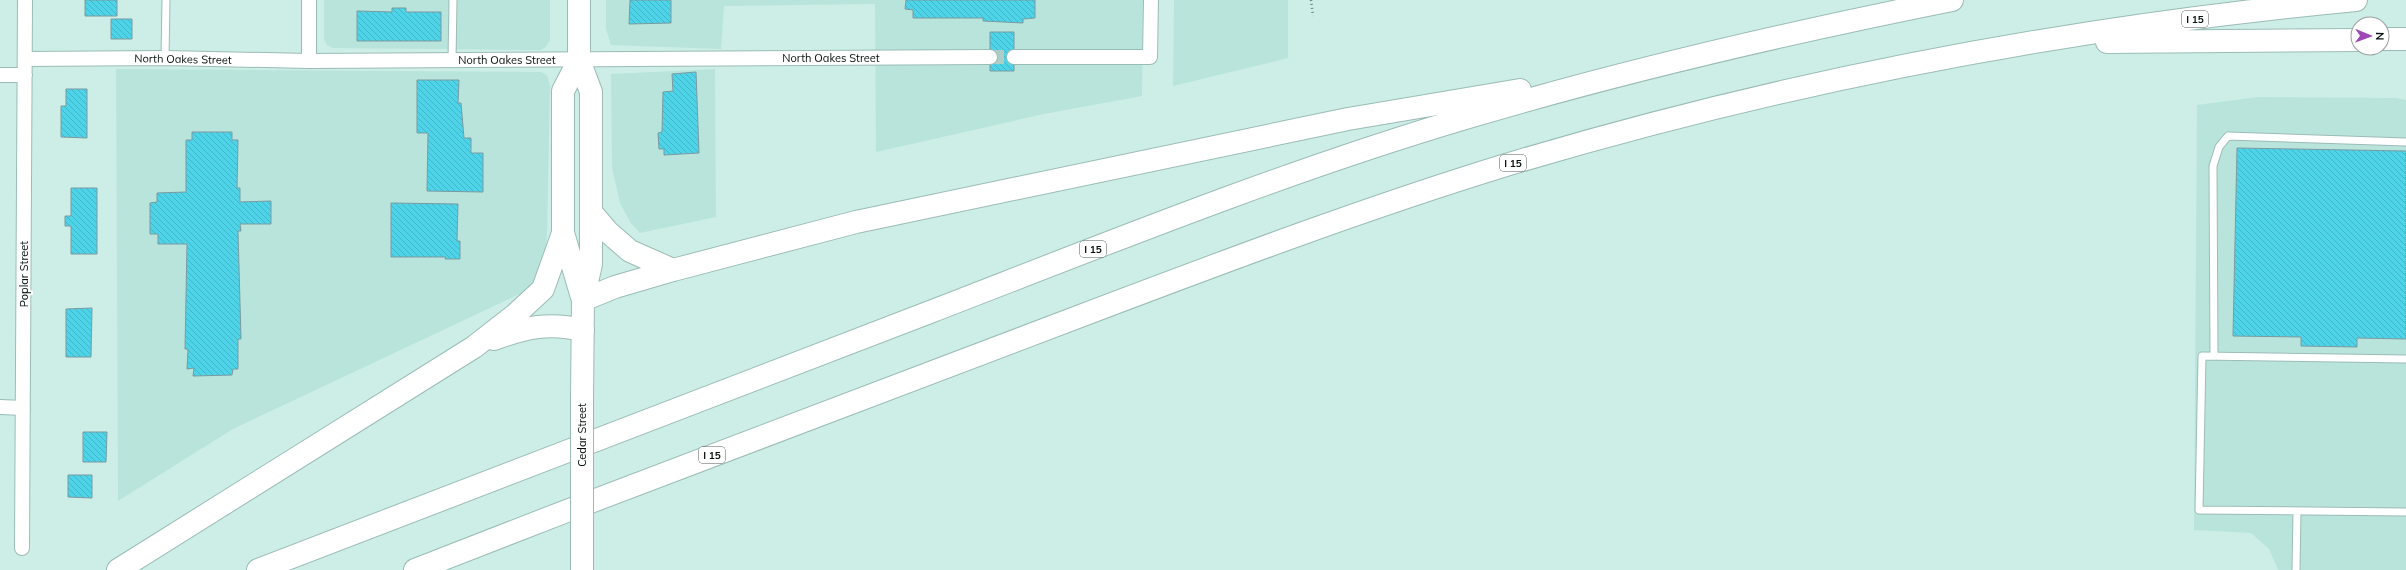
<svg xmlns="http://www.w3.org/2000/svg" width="2406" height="570" viewBox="0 0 2406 570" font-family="Mulish,sans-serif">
  <defs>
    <pattern id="building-back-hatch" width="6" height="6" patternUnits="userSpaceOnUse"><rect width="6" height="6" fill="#4ed4e9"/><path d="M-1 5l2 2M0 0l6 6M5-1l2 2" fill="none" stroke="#43b5c7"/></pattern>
  </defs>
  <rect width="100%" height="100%" fill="#cceee7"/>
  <path fill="#b9e4dc" d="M324 0H550V40L546 47 541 50 333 48 327 45 324 39Z
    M606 0H1143L1142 96 1044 114 876 152 875 4 724 6 721 49 611 45 606 29Z
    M1174 0H1288V58L1173 86Z
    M116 69 541 72 547 75 550 86 547 235 544 264 528 290 233 429 118 501Z
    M715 69 716 217 640 233 630 222 620 203 612 168 611 74Z
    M2258 97 2396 98 2406 100V570H2278L2269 549 2251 533 2194 530 2197 105Z"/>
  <path fill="url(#building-back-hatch)" stroke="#7b9aa0" d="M85 0H117V16H85Z
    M630 0H671V23L629 24Z
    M906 0H1035V18L1023 19V23L983 21V18H913V10L905 9Z
    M392 8H406V12H441V41H357V11L392 12Z
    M111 19H132V39H111Z
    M990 32H1014V71H990Z
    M696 72 699 153 664 155V149H659L658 133 662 132 663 92 673 91 672 74Z
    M417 80H459L458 103H461L464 138H471V153H483V192L427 191 428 133H417Z
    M66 89H87V138L61 137V106H66Z
    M192 132H232V140H238L237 188H240V202L271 201V224H240L241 231H238L241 339H238V369H233L232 375 193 376 194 368 187 369 188 349H185L187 244H158V234H150V203L157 202V193L186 192V140H192Z
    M2237 148 2406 151V339L2357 338V347L2301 346V337L2233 336Z
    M71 188H97V254H71V226H65V216H71Z
    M391 203 458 204 457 241H460V259H445L446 257H391Z
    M92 308 91 357H66V309Z
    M83 432H107L106 462H83Z
    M68 475H92V498L68 497Z"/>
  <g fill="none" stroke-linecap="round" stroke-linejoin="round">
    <path stroke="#aecdc6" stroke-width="14" stroke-dasharray="14 7" stroke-linecap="butt" d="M990 57H1014"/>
    <g stroke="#9bbcb6" stroke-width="9">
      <path id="service" d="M165 58 166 0
        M452 60 453 0
        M2214 356 2213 166 2219 147 2228 136 2406 142
        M2406 359 2202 356 2199 510 2406 512
        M2296 570 2297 511"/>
    </g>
    <g stroke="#9bbcb6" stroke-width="16">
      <path id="minor" d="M1014 57H1150L1151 0
        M25 59 165 58 309 61 990 57
        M309 61V0
        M0 75H25
        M0 407 23 408
        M22 548 25 0"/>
    </g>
    <g stroke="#9bbcb6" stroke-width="24">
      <path id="primary" d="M579 0V60L591 92V264L583 300 582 397
        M579 60 563 91V233L582 297
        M582 570V553"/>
    </g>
    <g stroke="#9bbcb6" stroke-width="24">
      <path id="motorway" d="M2382 39H2406
        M2107 42 2358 40
        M591 212 608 232 630 251 673 270
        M583 300 615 287 673 270 856 222 1348 119 1520 90
        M494 339C526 327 549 322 583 330
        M118 570 474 347 515 315 543 289 563 233
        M258 570C482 484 706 398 930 312 1106 244 1281 173 1462 119 1623 71 1787 33 1952 0
        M415 570C637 483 860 398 1083 315 1223 262 1363 209 1506 165 1782 82 2069 27 2356 0"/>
    </g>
    <path stroke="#6a817c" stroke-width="2.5" stroke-dasharray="1 3" stroke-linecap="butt" d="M1311 0 1313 16"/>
    <use href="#service" stroke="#fff" stroke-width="7"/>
    <use href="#minor" stroke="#fff" stroke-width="14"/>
    <use href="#primary" stroke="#fff" stroke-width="22"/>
    <use href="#motorway" stroke="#fff" stroke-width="22"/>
    <g stroke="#9bbcb6" stroke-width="24" stroke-linecap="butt">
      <path id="primary-bridge" d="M582 553V397"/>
    </g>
    <use href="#primary-bridge" stroke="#fff" stroke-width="22"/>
  </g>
  <g text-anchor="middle" stroke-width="4" stroke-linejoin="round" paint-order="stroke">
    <g fill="#fff" stroke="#505856" stroke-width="1">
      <rect x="2182" y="11" width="26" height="16" rx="3"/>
      <rect x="1500" y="155" width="26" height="16" rx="3"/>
      <rect x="1080" y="241" width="26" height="16" rx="3"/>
      <rect x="699" y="447" width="26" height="16" rx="3"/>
    </g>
    <g font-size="10" font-weight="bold" fill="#05100e">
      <text x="2195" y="23">I 15</text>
      <text x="1513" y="167">I 15</text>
      <text x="1093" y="253">I 15</text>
      <text x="712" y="459">I 15</text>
    </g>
    <g font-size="11" fill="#05100e" stroke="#fff">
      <text x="831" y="62">North Oakes Street</text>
      <text transform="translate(183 59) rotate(1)" y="4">North Oakes Street</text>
      <text x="507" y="64">North Oakes Street</text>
      <text transform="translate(24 274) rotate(-90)" y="4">Poplar Street</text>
      <text transform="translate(582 435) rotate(-90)" y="4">Cedar Street</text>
    </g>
  </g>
  <g transform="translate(2370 36) rotate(91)"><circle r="19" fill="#ffffff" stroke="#9b9f9f"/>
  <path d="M0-3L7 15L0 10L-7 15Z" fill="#9d48b6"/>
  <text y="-6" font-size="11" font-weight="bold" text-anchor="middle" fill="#05100e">N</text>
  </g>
</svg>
